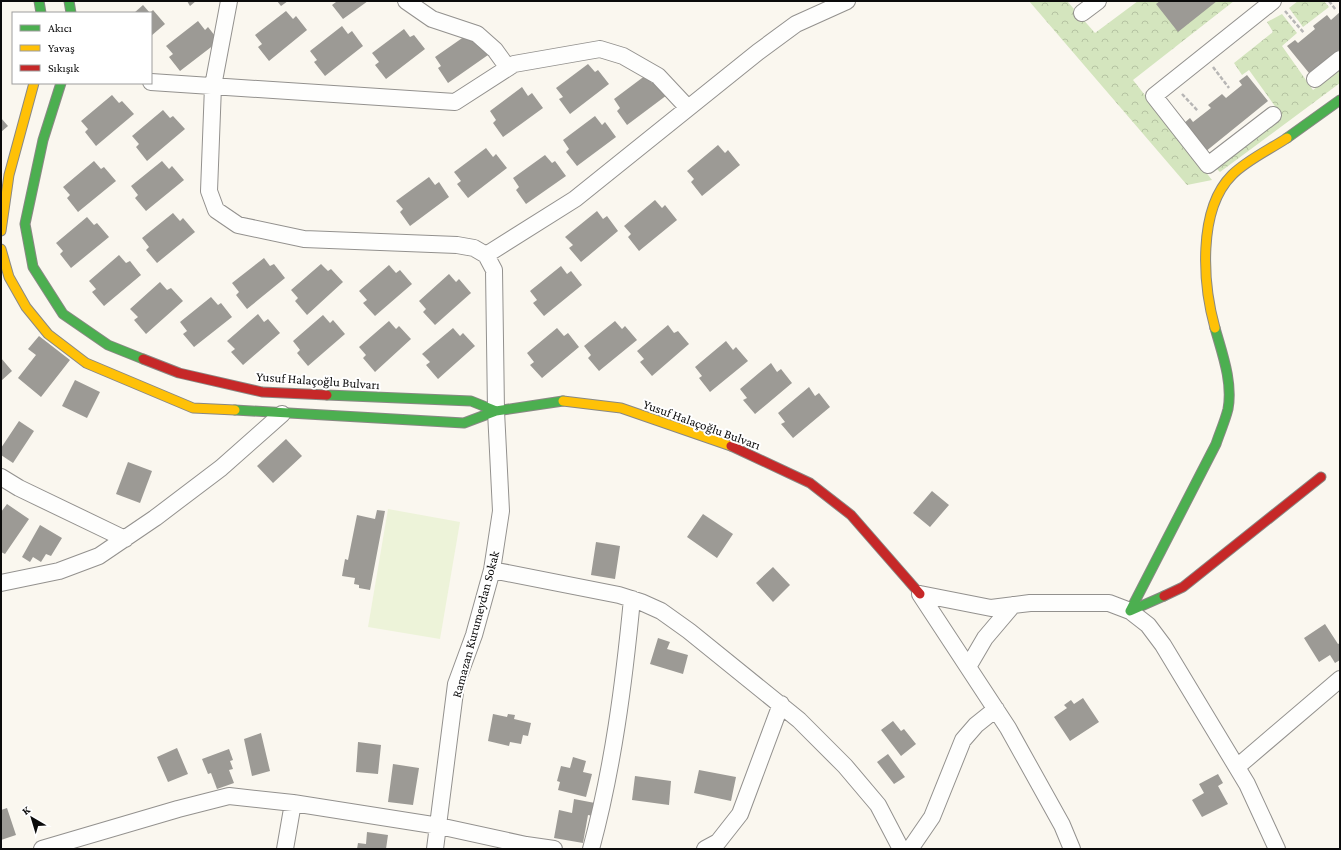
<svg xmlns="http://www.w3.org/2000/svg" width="1341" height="850" viewBox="0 0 1341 850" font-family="'Crimson Pro',serif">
  <defs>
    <pattern id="forest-crowns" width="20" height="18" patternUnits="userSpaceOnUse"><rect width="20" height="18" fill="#d4e5be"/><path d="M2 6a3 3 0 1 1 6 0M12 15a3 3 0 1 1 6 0" fill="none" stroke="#b5c3a2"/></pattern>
  </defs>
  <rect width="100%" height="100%" fill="#faf7ef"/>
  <path fill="url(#forest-crowns)" d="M1029 1H1067L1095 33 1138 1H1234L1133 80 1212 180 1187 185Z
    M1298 1H1324L1329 7 1303 27 1289 8Z
    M1282 14 1297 33 1282 46 1313 90 1340 70V83L1220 172 1215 167 1282 116 1249 70 1242 75 1234 63 1273 32 1267 22Z"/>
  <path fill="#edf3d9" d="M388 509 460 522 440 639 368 627Z"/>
  <path fill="#9c9a95" d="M187 1H196L190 6Z
    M277 1H288L281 6Z
    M335 1H368L343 19 332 5 336 2Z
    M1160 1 1166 2 1217 1 1178 32 1156 4Z
    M143 5 150 13H134Z
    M153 10 165 24 151 36V12Z
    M286 11 293 19 296 16 307 30 269 61 258 47 262 44 255 35Z
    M1340 12V49L1309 73 1287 46 1295 40 1298 43 1315 29 1313 26 1327 15 1331 20Z
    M198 21 205 30 208 27 219 41 180 71 169 57 173 54 166 46Z
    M342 26 348 34 352 31 363 46 325 76 314 62 317 60 310 51Z
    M404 29 410 37 414 35 425 49 386 79 375 65 379 62 372 53Z
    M468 34 474 43 478 40 488 55 448 83 438 68 441 66 435 57Z
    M588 64 595 72 598 70 609 84 570 114 559 99 563 97 556 88Z
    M646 75 652 83 656 81 667 95 627 125 617 111 620 108 614 99Z
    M1247 75 1268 101 1205 152 1183 124 1190 118 1193 122 1211 108 1208 105 1222 94 1226 98 1242 85 1239 81Z
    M522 87 528 96 532 93 543 108 503 137 493 123 496 120 490 111Z
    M112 95 119 103 122 101 134 114 96 146 85 132 88 129 81 121Z
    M163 110 170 118 173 116 185 129 147 161 136 147 139 144 132 136Z
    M595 116 602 125 605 122 616 137 577 166 566 152 569 149 563 140Z
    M1 118 8 126 1 132Z
    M718 145 725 153 728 150 740 165 702 196 691 182 694 179 687 171Z
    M486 148 493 157 496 154 507 168 468 198 457 184 461 181 454 172Z
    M545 155 552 163 555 161 566 176 526 204 516 190 519 187 513 178Z
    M94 161 101 169 104 167 116 181 78 212 67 198 70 195 63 187Z
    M162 161 169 169 172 166 184 180 146 211 135 198 138 195 131 186Z
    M429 177 435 185 439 182 449 197 410 226 400 212 403 209 396 201Z
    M655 200 662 208 665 205 677 220 639 251 628 237 631 234 624 226Z
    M597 211 603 219 607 216 618 231 581 262 569 248 573 245 565 237Z
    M173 213 180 221 183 218 195 232 157 263 146 250 149 247 142 238Z
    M87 217 94 225 97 223 109 237 71 268 60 254 63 251 56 243Z
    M119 255 126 263 130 261 141 275 104 306 92 292 96 289 89 281Z
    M264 258 270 266 274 264 285 278 247 309 236 295 239 292 232 283Z
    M321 264 328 271 331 269 343 282 307 315 295 301 298 298 291 290Z
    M389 265 396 273 400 270 412 284 375 316 363 303 367 300 359 291Z
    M561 266 567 274 571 271 582 285 544 316 533 303 537 300 530 291Z
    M449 274 456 282 459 279 471 293 435 325 423 312 426 309 419 301Z
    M160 282 167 290 171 288 183 301 146 334 134 320 138 317 130 309Z
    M211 297 218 305 221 303 232 317 194 347 183 334 187 331 180 322Z
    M258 314 264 322 268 319 280 333 243 365 231 352 235 349 227 341Z
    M323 315 330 323 333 320 345 334 308 366 297 353 300 350 293 341Z
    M389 321 396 329 399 326 411 339 375 372 363 358 366 355 359 347Z
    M615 321 622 329 625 326 637 340 599 371 588 358 591 355 584 346Z
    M668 325 674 333 678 331 689 344 652 376 640 362 644 359 637 351Z
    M453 328 460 336 463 333 475 346 438 379 426 365 430 362 422 354Z
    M557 328 564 336 568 333 579 347 542 378 530 365 534 362 527 353Z
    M39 336 70 360 41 397 18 378 36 355 28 349Z
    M726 341 733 350 736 347 748 361 710 392 699 378 702 376 695 367Z
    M1 358 12 371 1 381Z
    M771 363 777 372 781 369 792 383 755 414 743 400 747 398 740 389Z
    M75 380 100 392 87 418 62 406Z
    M809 387 815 396 819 393 830 407 793 438 781 424 785 422 778 413Z
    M19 421 34 431 13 463 1 455V448Z
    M286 439 302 456 273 483 257 466Z
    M128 462 152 471 140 503 116 494Z
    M932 491 949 505 930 527 913 513Z
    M7 504 29 519 5 554 1 552V512Z
    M377 510 385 511 370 590 359 588V585L354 584 355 578 342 576 345 559 348 560 357 515 375 519Z
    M703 514 733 534 717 558 687 537Z
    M40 525 62 538 51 556 46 554 41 562 33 557 30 562 22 557Z
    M596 542 620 546 615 579 591 575Z
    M773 567 790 585 773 602 756 583Z
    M1325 624 1338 644 1340 643V660L1335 663 1330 655 1319 662 1304 638Z
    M658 638 670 642 667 649 688 655 683 674 650 664Z
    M1083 698 1099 722 1070 741 1054 717 1067 708 1064 705 1071 700 1074 704Z
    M493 714 507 717 508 714 515 715 514 719 531 723 528 736 523 735 521 744 510 742 509 746 488 741Z
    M893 721 901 731 904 729 916 744 901 756 881 730Z
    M261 733 270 771 252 776 244 739Z
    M358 742 381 745 378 774 356 772Z
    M177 748 188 774 168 782 157 757Z
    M229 749 233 760 230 761 233 769 229 770 234 783 217 789 211 773 208 774 202 759Z
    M888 754 905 777 894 784 877 762Z
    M573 757 586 761 583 772 592 774 586 797 558 790 560 782 557 781 561 766 570 768Z
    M393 764 419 768 413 805 388 802Z
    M699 770 736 777 731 801 694 793Z
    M1218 774 1223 783 1218 786 1228 804 1202 817 1192 800 1204 793 1199 784Z
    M635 776 671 781 669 805 632 800Z
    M574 799 595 803 593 816 588 815 583 843 554 838 559 810 572 813Z
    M7 808 16 835 1 840V810Z
    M367 832 388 835 386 849H357L358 843 366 844Z"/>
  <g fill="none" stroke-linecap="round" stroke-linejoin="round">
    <g stroke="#93918e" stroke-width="18">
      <path id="street" d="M229 1 213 86 209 191 216 210 238 225 304 239 457 245 474 248 486 255
        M406 1 432 19 477 34 495 50 508 68
        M1273 1 1154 96 1208 165 1273 115
        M1082 13 1098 1
        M1315 79 1340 59
        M151 82 455 102 514 64 600 49 623 56 658 76 688 108
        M486 255 575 199 758 52 796 24 847 1
        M1 477 19 488 125 539
        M492 570 619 595 641 602 661 611 689 631 799 720 845 766 878 805 901 849
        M1 583 59 571 99 556 155 518 221 468 282 414
        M920 594 991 608 1030 603H1109L1130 611 1148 625 1163 645 1247 784 1277 849
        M920 594 1008 728 1062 825 1072 849
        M968 667 985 638 1013 605
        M1237 767 1340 679
        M42 849 178 809 229 796 293 803 439 826 526 845 554 849
        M285 849 293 803
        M435 849 456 684 474 635 492 570 501 511 496 411 494 270 486 255
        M591 849C613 768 624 683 632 599
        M705 849 718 842 740 814 781 704
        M910 849 932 817 963 740 976 725 996 709"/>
    </g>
    <g stroke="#898884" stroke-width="11">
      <path id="fast" d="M39 1 41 13
        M69 1 71 13
        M61 83 43 140 25 224 33 267 63 314 108 345 143 359
        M1287 138 1340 100
        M327 395 471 401 496 411
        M235 410 464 423 496 411 563 401
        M1164 596 1130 611 1216 444C1220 432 1225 421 1228 409 1233 382 1222 353 1215 328"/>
    </g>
    <g stroke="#898884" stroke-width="11">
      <path id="slow" d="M1 231 9 175 34 83
        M1 249 9 277 26 307 48 334 86 363 193 408 235 410
        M1215 328C1203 285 1197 210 1232 175 1247 160 1269 150 1287 138
        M563 401 621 408 731 446"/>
    </g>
    <g stroke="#898884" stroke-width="11">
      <path id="jam" d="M143 359 179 373 262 392 327 395
        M731 446 810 483 851 515 920 594
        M1164 596 1183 587 1321 477"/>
    </g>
    <path stroke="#b7b6b5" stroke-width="2.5" stroke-dasharray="4 2" stroke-linecap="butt" d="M1329 1 1336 10
      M1285 11 1304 33
      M1213 67 1229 88
      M1182 94 1198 111"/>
    <use href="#street" stroke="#fefefd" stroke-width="16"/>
    <use href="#fast" stroke="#4caf50" stroke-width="9"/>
    <use href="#slow" stroke="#ffc107" stroke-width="9"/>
    <use href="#jam" stroke="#c62828" stroke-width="9"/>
  </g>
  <g text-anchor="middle" stroke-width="4" stroke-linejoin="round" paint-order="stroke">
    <g font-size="13" fill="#0b0b0b" stroke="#fff">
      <text transform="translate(318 380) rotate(4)" y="5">Yusuf Halaçoğlu Bulvarı</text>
      <text transform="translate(702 424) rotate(20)" y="5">Yusuf Halaçoğlu Bulvarı</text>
      <text transform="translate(475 624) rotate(-75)" y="5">Ramazan Kurumeydan Sokak</text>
    </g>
  </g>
  <rect width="1341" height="850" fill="none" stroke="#0b0b0b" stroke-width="4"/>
  <rect x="12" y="12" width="140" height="72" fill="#ffffff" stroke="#9d9d9d"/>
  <rect x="20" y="25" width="20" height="6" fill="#4caf50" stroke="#9d9d9d"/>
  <text x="48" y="32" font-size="12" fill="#0b0b0b">Akıcı</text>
  <rect x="20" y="45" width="20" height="6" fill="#ffc107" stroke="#9d9d9d"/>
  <text x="48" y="52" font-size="12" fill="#0b0b0b">Yavaş</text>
  <rect x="20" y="65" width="20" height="6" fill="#c62828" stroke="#9d9d9d"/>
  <text x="48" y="72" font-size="12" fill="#0b0b0b">Sıkışık</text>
  <g transform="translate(32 818) rotate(322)" stroke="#ffffff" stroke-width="3" paint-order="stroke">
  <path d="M0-3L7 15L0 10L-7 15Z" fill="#0b0b0b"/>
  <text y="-6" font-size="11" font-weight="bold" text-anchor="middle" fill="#0b0b0b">K</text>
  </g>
</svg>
